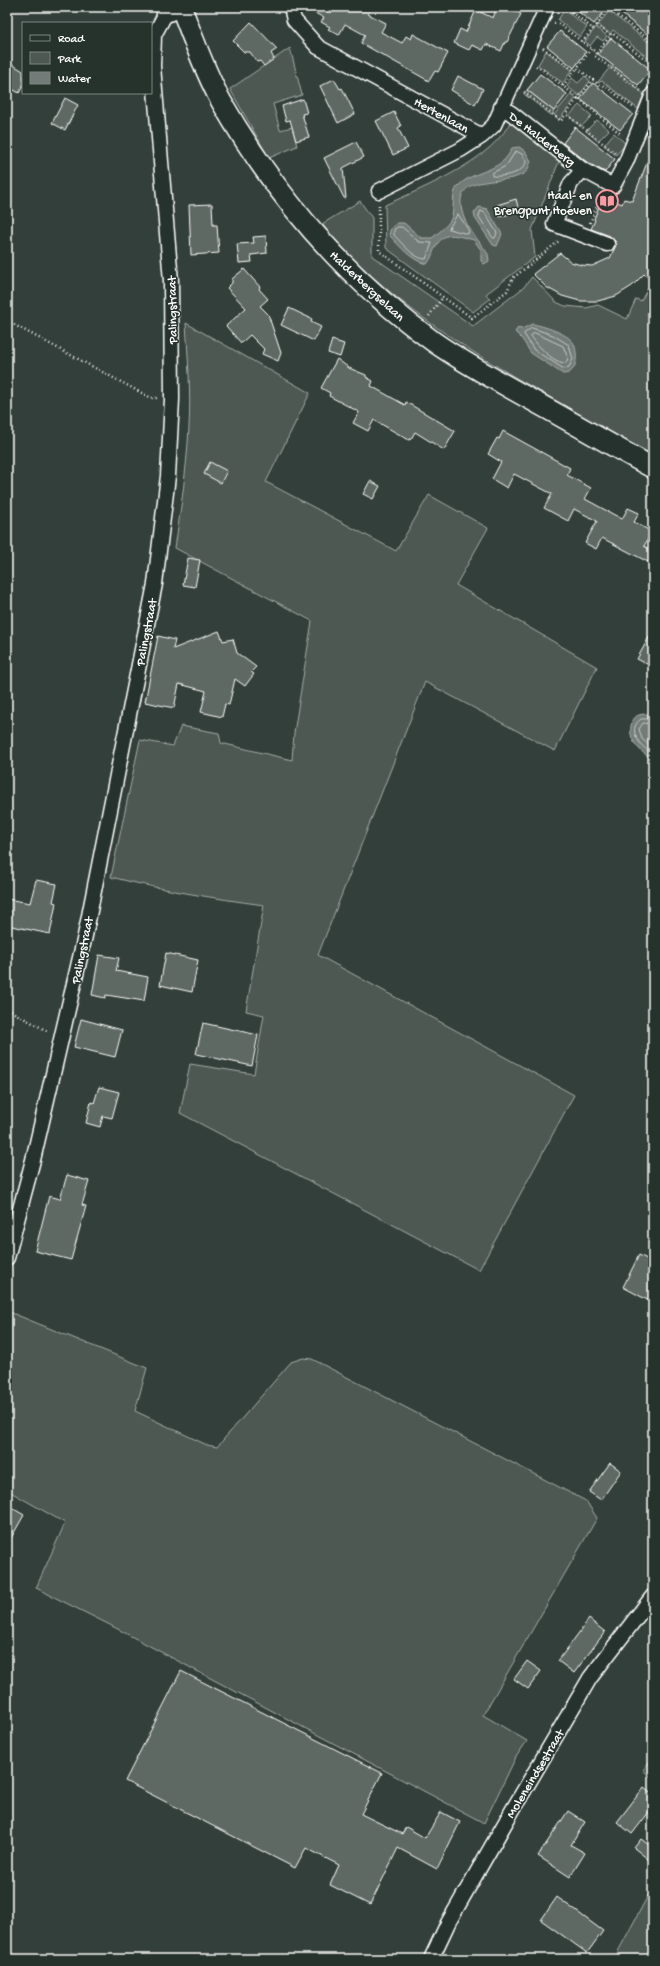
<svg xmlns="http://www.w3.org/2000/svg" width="660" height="1966" viewBox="0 0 660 1966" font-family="'Gochi Hand',sans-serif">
  <rect width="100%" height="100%" fill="#333f3a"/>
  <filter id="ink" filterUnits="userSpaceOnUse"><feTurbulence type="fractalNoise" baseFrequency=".025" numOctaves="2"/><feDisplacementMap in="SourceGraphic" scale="8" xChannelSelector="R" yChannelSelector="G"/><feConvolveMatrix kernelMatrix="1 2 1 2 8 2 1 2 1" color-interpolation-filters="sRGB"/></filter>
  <g filter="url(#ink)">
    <path fill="#4d5853" stroke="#a6aca9" d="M564 10 587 27 580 37 558 20Z
      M609 11 647 41H653V62L613 30 610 34 598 25Z
      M596 27 607 36 603 41 597 37 590 46 585 41Z
      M290 48 302 95 273 104 280 130 292 127 297 146 269 158 230 89Z
      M546 51 572 70 563 83 538 65Z
      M611 66 644 94 638 109 602 81 597 83Z
      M585 76 590 81 579 96 567 86 572 78 578 83Z
      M527 90 554 111 551 115 524 94Z
      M571 94 576 98 559 120 554 115Z
      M579 105 592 116 581 127 569 116Z
      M512 118 560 159 532 230 535 257 486 294 490 299 473 312 386 248 385 205C423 188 496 159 512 118Z
      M597 120 609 130 598 141 586 131Z
      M614 133 626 144 616 155 604 145Z
      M360 201 372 218V256L473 326 523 288 532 277 556 302 565 306 586 308 598 305 627 319 636 299 641 301 653 278V455C620 438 588 419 555 400 471 353 384 300 322 224Z
      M186 323 310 393 266 482 396 551 429 495 488 528 456 585 597 667 555 751 425 682 318 955 574 1095 479 1270 180 1113 190 1064 254 1074 264 1015 246 1011 264 905C212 898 162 890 111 877L140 740 173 746 181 726 219 733 221 743 292 760 294 733 312 621 175 548C181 507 187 467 189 427 191 392 188 358 186 323Z
      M7 1311 147 1368 135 1411 207 1445 217 1447 291 1362 303 1358 312 1359 586 1501 597 1518 483 1715 527 1741 516 1757 484 1823 110 1625 36 1588 65 1523 7 1490Z
      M653 1757V1779L643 1770Z
      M653 1887V1959H614L651 1890Z"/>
    <path fill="#737b78" stroke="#abb0ae" d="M519 147 525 151 531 161C529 166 528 172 523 174 501 187 450 171 463 215 467 228 480 242 488 254L489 261 484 264 481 261V250L474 240C456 236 444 228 434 250 432 255 431 259 427 264 411 261 400 246 389 235L391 228 397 223H404L421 238H432C438 233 445 228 450 221 456 211 450 194 458 186 475 169 502 173 512 148Z
      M479 207 487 209 502 234 497 246 493 245 475 218 474 213Z
      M532 324C541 325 570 334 574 344 578 354 578 374 563 374L531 353 522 339 515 332 518 328 522 329Z
      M647 714 653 716V760C640 751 626 740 632 722 635 715 640 714 647 714Z"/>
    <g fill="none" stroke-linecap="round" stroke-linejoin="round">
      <path stroke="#c7cac9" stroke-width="1" d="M516 151 522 154 526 161C525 174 502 177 492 176V173L506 166Z
        M481 211 485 213 497 233 495 238H493L479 217Z
        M458 214 469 231 468 234 449 229Z
        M398 227H402L419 242 432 243 426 259C414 259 402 243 394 235V230Z
        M532 328 553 335 569 345 573 359 569 367 564 369 534 350 524 334Z
        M535 333 563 346 568 358 566 363C553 363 538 346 531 336Z
        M653 719H641C625 731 642 747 653 755
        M653 724 643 723 639 729 642 739 653 749"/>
    </g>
    <path fill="#5f6964" stroke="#fff" d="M304 7H372L368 14 386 23 381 32 402 43 406 36 411 39 413 34 448 53 438 72 435 71 429 81 361 43 365 35 345 24 339 35 328 29 330 27 321 22 324 18Z
      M497 7H506L521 14 507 42H505L501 51 486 44 483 50 472 45 469 50 454 43 460 29 466 32 476 10 493 18Z
      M572 7H608L594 24Z
      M613 7H645L653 13V39Z
      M251 22 277 49 271 53 274 59 264 66 260 61 257 62 250 52H244L233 41Z
      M560 31 586 52 574 68 547 46Z
      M611 38 651 70 638 85 598 54Z
      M7 61 23 71V86L19 93 7 86Z
      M540 74 567 94 554 111 527 90Z
      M458 76 483 89 475 105 451 90Z
      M334 79 340 89 342 88 355 114 338 123 320 86Z
      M593 83 633 114 620 130 580 99Z
      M65 98 78 105 65 130 52 123Z
      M303 99 307 113 302 114 309 137 296 141 290 120 286 121 282 106Z
      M394 112 401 126 398 128 408 148 393 155 376 121Z
      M575 127 615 159 605 172 588 163 563 143Z
      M356 142 364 157 343 168 346 198H344L324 158Z
      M652 150 653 266 648 277 644 274 632 286 616 296 598 301H580L562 296 546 287 533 274 560 253 571 262 581 265 592 266 610 258 617 243 610 236 591 229 595 220 594 219 603 196 622 204 624 199 632 201Z
      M516 199 519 211 500 217 497 205Z
      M212 204 213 225H217L219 253 191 255 189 205Z
      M266 236 267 253 251 255 252 262 239 263 237 244 254 243 253 237Z
      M244 269 260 287 259 289 268 299 260 306 268 314 281 353 278 361 262 354 264 349 250 335 241 343 226 326 246 308 227 288 232 283V279Z
      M289 308 312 319 311 322 321 327 314 341 281 325Z
      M332 340 344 344 340 357 328 353Z
      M337 359 349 368 366 375V377L373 381 371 386 405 405 406 402 455 431 444 450 415 432 411 439 409 440 374 420 368 431 353 423 359 412 329 396 330 393 321 388Z
      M503 431 570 468 567 475 591 488 585 499 622 519 628 508 639 513 634 522 652 532 644 546 653 551V556L650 563 602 538 596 549 585 543 597 521 574 509 568 521 544 508 552 494 514 474 507 488 492 479 501 462 488 454 497 438 499 439Z
      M210 462 227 471 221 483 204 474Z
      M370 481 380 486 373 499 363 494Z
      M188 558 200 560 195 587 183 585Z
      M653 630V667L637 659Z
      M219 631 223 641 233 639 237 653 256 667 251 672 254 674 245 686 235 679 229 705 225 704 222 717 201 712 206 691 179 684 174 708 145 702 158 636 175 640 173 649Z
      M36 880 57 884 53 902 56 903 50 934 7 925V899L30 903Z
      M166 953 198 960 192 992 160 985Z
      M99 955 119 958 116 971 148 977 144 1001 106 995 105 998 92 995Z
      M81 1019 122 1030 115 1057 74 1047Z
      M203 1023 258 1035 252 1066 196 1054Z
      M99 1087 119 1092 112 1118 103 1116 100 1127 86 1123 91 1102 94 1103Z
      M67 1175 89 1181 82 1205 86 1206 71 1260 35 1251 49 1196 60 1199Z
      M639 1255 653 1262V1303L623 1287Z
      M610 1463 621 1471 601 1500 589 1492Z
      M7 1505 24 1515 7 1545Z
      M589 1619 605 1632 574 1673 558 1661Z
      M527 1661 541 1671 528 1689 514 1679Z
      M181 1671 382 1773 361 1814 402 1834 406 1827 425 1838 441 1812 460 1822 437 1869 398 1848 370 1905 330 1885 339 1865 306 1848 295 1868 125 1781Z
      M644 1787 653 1794V1807L632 1834 617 1822Z
      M568 1811 585 1822 571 1845 585 1853 570 1877 538 1856Z
      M641 1839 653 1848V1863L634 1848Z
      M557 1897 603 1931 587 1953 541 1920Z"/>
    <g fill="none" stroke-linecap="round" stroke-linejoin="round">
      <g stroke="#fff" stroke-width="17">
        <path id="minor" d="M291 7 294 20 318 47 482 136 494 125 547 7
          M501 107 511 113 583 170 613 186 626 162 653 94
          M583 170 571 183 554 224 607 244
          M379 191 460 150 482 136
          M7 1258 33 1160 85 936 155 584 168 476 172 399 171 281 153 66 154 35 166 13
          M431 1959 448 1923 512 1811 590 1678 653 1596"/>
      </g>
      <g stroke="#fff" stroke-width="21">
        <path id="tertiary" d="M166 13 181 7"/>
      </g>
      <g stroke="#fff" stroke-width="23">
        <path id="secondary" d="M181 7C193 38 205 72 221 101 275 196 346 278 434 342 464 363 496 380 528 398 570 421 611 445 653 468"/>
      </g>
      <path stroke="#fff" stroke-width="2.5" stroke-dasharray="1 3" stroke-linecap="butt" d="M565 7 593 29 597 25
        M608 8 648 39 653 40
        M608 8 597 25 610 35
        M554 23 559 24 597 53 612 33 653 65
        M582 42 593 29
        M543 48 575 71
        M591 49 577 68 593 80
        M597 53 595 56 641 91
        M536 66 543 70 578 98 593 80 599 85 605 86 633 107
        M563 86 577 68
        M524 92 561 121 566 114
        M615 153 566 114 578 98 622 135
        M379 205V251L472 318 507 291 513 278 559 241
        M590 223 601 196
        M429 316 443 297
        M7 321 151 398H158
        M7 1009 49 1032"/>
      <use href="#minor" stroke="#26332d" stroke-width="14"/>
      <use href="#tertiary" stroke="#26332d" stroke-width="18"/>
      <use href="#secondary" stroke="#26332d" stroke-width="20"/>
    </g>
  </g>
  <defs>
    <g id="library-ring" transform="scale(1.15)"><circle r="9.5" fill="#26332d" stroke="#ff9aa2" stroke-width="1.5"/><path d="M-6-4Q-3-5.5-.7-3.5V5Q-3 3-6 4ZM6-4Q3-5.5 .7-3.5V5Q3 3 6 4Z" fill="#ff9aa2"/></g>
  </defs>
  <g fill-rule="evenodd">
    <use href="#library-ring" x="607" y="201"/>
  </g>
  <g text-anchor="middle" stroke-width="3" stroke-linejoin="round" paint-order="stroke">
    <g font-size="13" fill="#fff" stroke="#26332d">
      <text transform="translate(442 114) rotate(29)" y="5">Hertenlaan</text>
      <text transform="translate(543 138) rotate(38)" y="5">De Halderberg</text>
      <text transform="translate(368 285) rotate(43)" y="5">Halderbergselaan</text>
      <text transform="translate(171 310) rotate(-91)" y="5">Palingstraat</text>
      <text transform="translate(145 632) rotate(-79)" y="5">Palingstraat</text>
      <text transform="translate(81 950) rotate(-78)" y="5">Palingstraat</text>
      <text transform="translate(534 1773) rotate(-59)" y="5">Moleneindsestraat</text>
    </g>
    <g font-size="13" fill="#fff" stroke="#26332d" text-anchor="end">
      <text x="592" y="199">Haal- en<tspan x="592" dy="15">Brengpunt Hoeven</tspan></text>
    </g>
  </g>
  <rect width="660" height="1966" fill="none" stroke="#26332d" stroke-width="24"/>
  <rect x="12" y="12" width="636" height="1942" fill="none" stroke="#fff" stroke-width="1.5" filter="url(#ink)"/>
  <rect x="22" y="22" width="130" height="72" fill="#26332d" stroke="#7d8581"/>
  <rect x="30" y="35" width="20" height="6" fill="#26332d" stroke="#7d8581"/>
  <text x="58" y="42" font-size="12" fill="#ffffff">Road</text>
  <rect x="30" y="52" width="20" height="12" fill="#4d5853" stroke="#7d8581"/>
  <text x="58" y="62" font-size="12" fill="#ffffff">Park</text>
  <rect x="30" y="72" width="20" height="12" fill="#737b78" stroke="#7d8581"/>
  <text x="58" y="82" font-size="12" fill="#ffffff">Water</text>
</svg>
